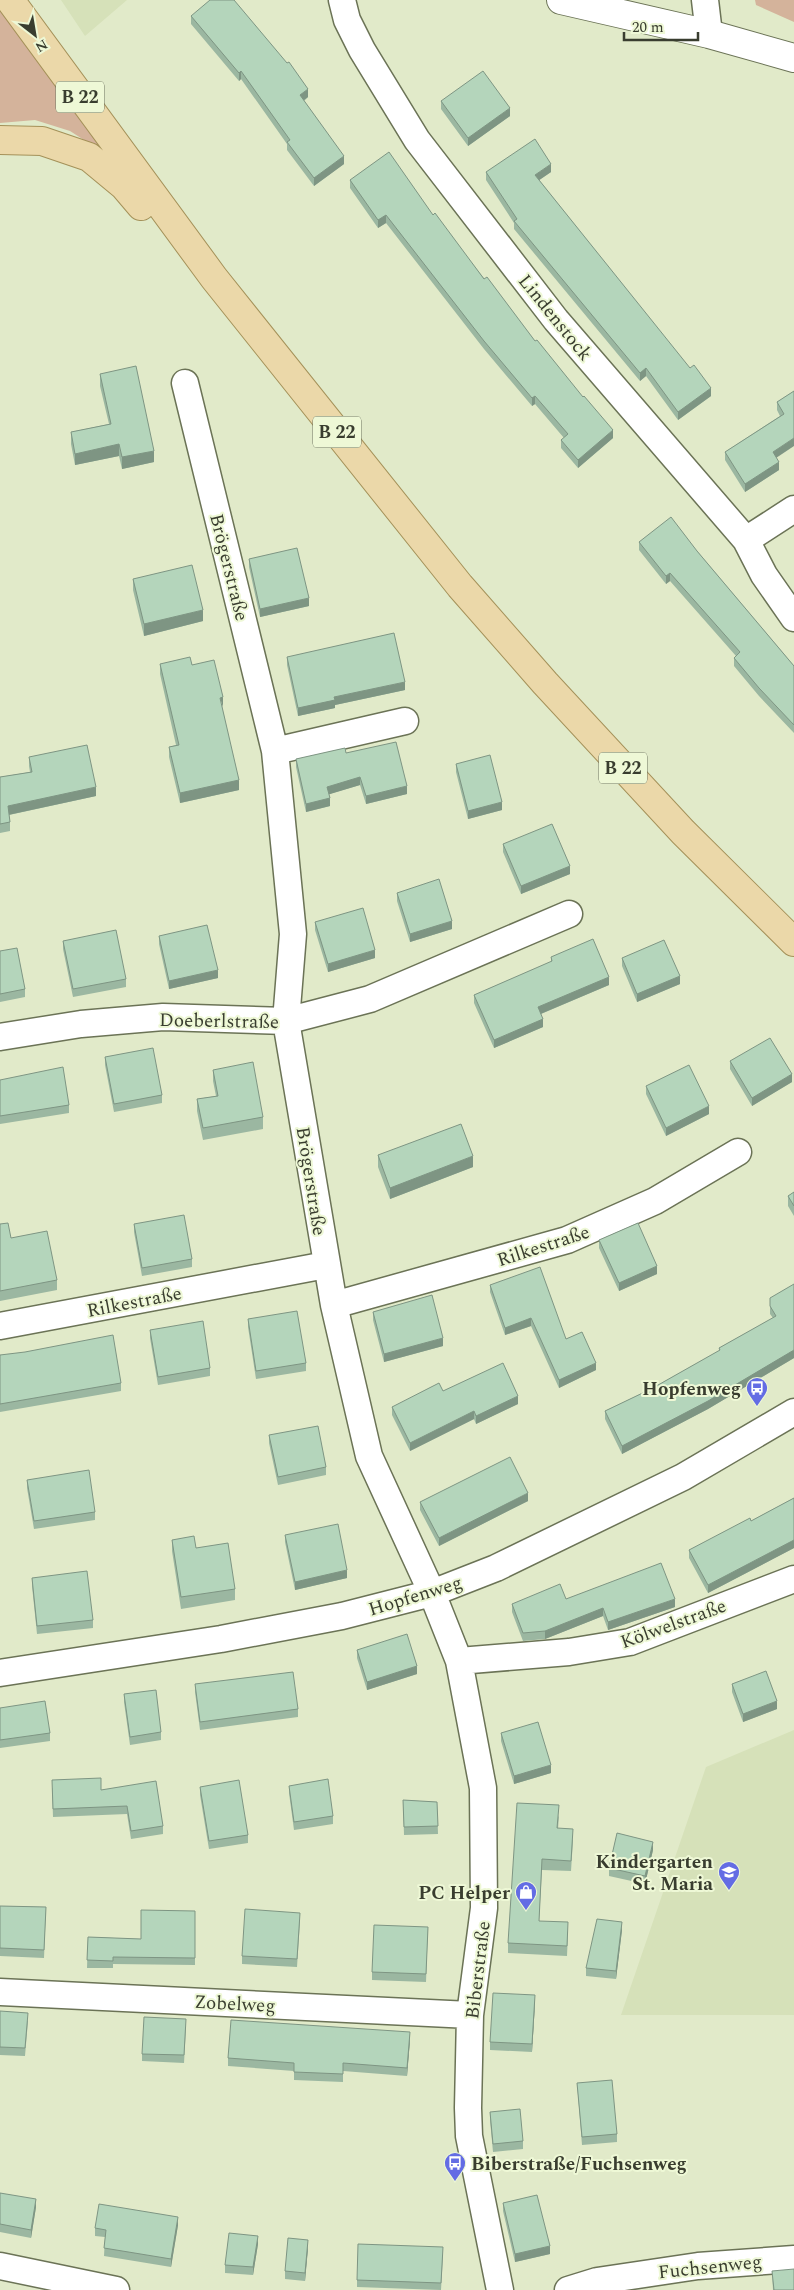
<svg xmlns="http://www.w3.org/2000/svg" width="794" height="2290" viewBox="0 0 794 2290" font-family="Spectral,serif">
  <rect width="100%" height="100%" fill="#e1eac9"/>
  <path fill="#d6e1b9" d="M61 0H127L85 36Z
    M794 1730V2015H621L706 1767Z"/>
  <path fill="#d4b39b" d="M755 0H794V22L756 5Z
    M0 9 112 158 70 131 35 120 0 123Z"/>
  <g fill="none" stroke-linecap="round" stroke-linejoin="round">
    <g stroke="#6b7356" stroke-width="29">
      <path id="street" d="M342 0 347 20 362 50 417 140 556 320 746 540 764 575 794 618
        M705 0 709 34
        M185 383 275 751 293 934 286 1021 334 1305 369 1456 432 1593 459 1661 483 1788 484 1908 470 2015 468 2108 469 2136 500 2290
        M746 540 794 509
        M275 751 405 721
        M0 1037 81 1024 163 1017 286 1021 370 999 569 914
        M334 1305 567 1240 655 1201 738 1152
        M0 1326 326 1265
        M459 1661 569 1652 630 1642 794 1579
        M0 1673 221 1639 342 1616 432 1593 496 1568 683 1477 794 1412
        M0 1992 470 2015
        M0 2266 116 2290
        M568 2290 597 2281 698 2266 794 2259"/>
    </g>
    <g stroke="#6b7356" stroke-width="30">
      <path id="secondary" d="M561 0 709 34 794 58"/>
    </g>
    <g stroke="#a49159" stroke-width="30">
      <path id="primary" d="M10 0 214 278 460 586 545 683 683 832 794 942
        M0 140 42 141 89 157 124 186 141 206"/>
    </g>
    <use href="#street" stroke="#fff" stroke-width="26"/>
    <use href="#secondary" stroke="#fff" stroke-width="28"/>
    <use href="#primary" stroke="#ebd8a9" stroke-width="28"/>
  </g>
  <path fill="#9bb7a1" d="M191 16 308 97 304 101 344 164 314 186 287 150V144L241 79 239 81 191 24Z
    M441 101 510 116 468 146 441 109Z
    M486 172H551L539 180 711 396 678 420 646 376 640 381 514 229V223L486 180Z
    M350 180 433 215 613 438 578 468 561 448V440L564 438 535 404 532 406 484 349 386 223 378 228 350 188Z
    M100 374 154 462 122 469 119 456 75 465 71 444V432L109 424 100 386Z
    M794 391 776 457 779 470 745 492 725 460V452L780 416 777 410V402Z
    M639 542 697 551 794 666V733L759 696 734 666V658L736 656 670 581 666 584 639 550Z
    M249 559 309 606 260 617 249 567Z
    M133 579 203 621 144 636 133 590Z
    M287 657 405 690 335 705V708L298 716 287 665Z
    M160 664 192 665 222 707 239 790 180 803 169 757V747L176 745 160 674Z
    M346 753 407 794 366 804 360 785 329 794 330 806 306 812 296 767V759Z
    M29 757 96 796 9 815 10 822V831L0 833V777L30 772 29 766Z
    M456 764 502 810 468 819 456 772Z
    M503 844 570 874 521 894 503 852Z
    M397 893 452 929 410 942 397 901Z
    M315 922 375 958 328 972 315 930Z
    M159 936 218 978 169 989 159 944Z
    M63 941 126 979V987L73 997 63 949Z
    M0 951 25 989V997L0 1002Z
    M551 957 609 985 541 1014 543 1027 494 1048 474 1003V995L551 962Z
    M622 958 680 984 637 1002 622 966Z
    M105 1057 162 1095V1103L114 1112 105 1065Z
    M730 1061 792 1082 752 1106 730 1069Z
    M213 1070 263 1117V1129L203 1140 197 1111V1099L216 1096 213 1081Z
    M0 1080 69 1105V1113L0 1124Z
    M646 1086 709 1114 666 1136 646 1094Z
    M378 1155 473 1167 390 1199 378 1167Z
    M794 1192V1216L788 1206V1196Z
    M0 1224 11 1238 57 1280V1290L0 1301Z
    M134 1224 192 1259V1267L142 1276 134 1232Z
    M599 1240 657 1274 619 1291 599 1248Z
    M490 1285 566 1339 596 1370 559 1388 531 1326 505 1335 490 1292Z
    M770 1298 794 1358 708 1409 622 1454 605 1419V1411L651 1389 719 1351V1348L773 1318 770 1314Z
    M373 1312 443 1346 384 1362 373 1320Z
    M248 1319 306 1363V1371L256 1379 248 1327Z
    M150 1330 210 1368V1376L158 1385 150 1338Z
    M0 1355 121 1383V1391L0 1412Z
    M443 1391 518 1404 476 1424 474 1419 410 1451 392 1415V1407Z
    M269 1435 326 1467V1475L278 1485 269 1443Z
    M27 1480 95 1512V1520L34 1529 27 1488Z
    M794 1498V1548L708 1593 689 1558V1550L751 1521Z
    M528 1501 439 1546 420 1510V1502Z
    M285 1535 347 1578 295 1590 285 1542Z
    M172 1540 196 1548 235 1589V1600L181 1609 172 1551Z
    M32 1578 93 1620V1628L37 1634 32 1586Z
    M566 1599 675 1607 608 1630 603 1616 545 1639 523 1641 512 1612V1604Z
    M357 1650 417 1674 367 1690 357 1658Z
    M195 1684 298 1709V1717L200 1730 195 1692Z
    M732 1684 777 1709 743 1722 732 1692Z
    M124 1694 161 1732V1740L130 1745 124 1702Z
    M0 1708 50 1733V1741L0 1748Z
    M501 1733 551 1773 514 1784 501 1741Z
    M289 1786 333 1816V1824L294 1830 289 1793Z
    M200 1787 248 1835V1843L209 1849 200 1795Z
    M52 1788 101 1790 163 1826V1834L131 1839 127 1814 53 1817Z
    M403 1800 437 1802 438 1834 404 1835Z
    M559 1815 558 1829 573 1840 571 1871 542 1870 539 1921 568 1932 567 1956 508 1953V1943Z
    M653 1850 645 1884 609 1876V1868Z
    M0 1906 46 1907 44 1958 0 1956Z
    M195 1911V1965L113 1964V1968H87L88 1937 141 1939Z
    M300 1921 297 1967 242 1964V1956Z
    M428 1927 426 1982 372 1980V1972Z
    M622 1930 616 1979 586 1976V1968Z
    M535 2003 532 2052 490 2050V2042Z
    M0 2011 28 2021 25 2056 0 2055Z
    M186 2027 184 2063 142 2061V2054Z
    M410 2040 407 2076 343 2071V2082L294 2080V2071L228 2066V2058Z
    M577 2083 617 2134V2142L582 2145Z
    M490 2112 523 2141V2149L493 2152 490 2120Z
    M0 2193 36 2207 31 2238 0 2232Z
    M503 2203 550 2254 515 2262 503 2211Z
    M178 2225 171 2267 104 2256 105 2237 95 2236V2228Z
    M258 2244 253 2275 225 2273V2265Z
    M308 2248 305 2281 285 2279V2271Z
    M443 2255 441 2290 357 2287V2280Z
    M772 2271 794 2290H773Z"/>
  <path fill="#7e9583" d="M241 71V79L239 81V73Z
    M308 89V97L300 103V95Z
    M510 108V116L468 146V138Z
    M344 156V164L314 186V178Z
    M551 164V172L535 183V175Z
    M386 215V223L378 228V220Z
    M646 368V376L640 381V373Z
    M711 388V396L678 420V412Z
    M535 396V404L532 406V398Z
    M613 430V438L578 468V460Z
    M794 438V446L773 460V452Z
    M119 444V456L75 465V454Z
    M154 451V462L122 469V457Z
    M779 462V470L745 492V484Z
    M670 573V581L666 584V576Z
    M309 598V606L260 617V609Z
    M203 610V621L144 636V624Z
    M405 682V690L335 705V708L298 716V708L334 697Z
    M223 697V707L220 698Z
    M360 777V785L327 795V787Z
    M239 780V790L180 803V793Z
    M407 786V794L366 804V796Z
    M96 787V796L8 815V806Z
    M330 798V806L306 812V804Z
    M502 802V810L468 819V811Z
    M570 866V874L521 894V886Z
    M452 921V929L410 942V934Z
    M375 950V958L328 972V964Z
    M218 970V978L169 989V981Z
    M680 976V984L637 1002V994Z
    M609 977V985L538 1015V1007Z
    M543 1019V1027L494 1048V1040Z
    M792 1074V1082L752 1106V1098Z
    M709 1106V1114L666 1136V1128Z
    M473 1156V1167L390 1199V1188Z
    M657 1266V1274L619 1291V1283Z
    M531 1318V1326L505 1335V1328Z
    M443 1338V1346L384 1362V1354Z
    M794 1350V1358L708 1409 622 1454V1446Z
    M596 1363V1370L559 1388V1380Z
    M518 1396V1404L476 1424V1416Z
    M474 1411V1419L410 1451V1443Z
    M528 1493V1501L439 1546V1538Z
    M794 1540V1548L708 1593V1585Z
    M347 1570V1578L295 1590V1582Z
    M675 1599V1607L608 1630V1622Z
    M603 1608V1616L545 1639V1631Z
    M417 1666V1674L367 1690V1682Z
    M777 1701V1709L743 1722V1714Z
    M551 1765V1773L514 1784V1776Z
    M653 1842V1850L645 1884V1876Z
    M622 1922V1930L616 1979V1971Z
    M535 1995V2003L532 2052V2044Z
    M410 2032V2040L407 2076V2068Z
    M36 2199V2207L31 2238V2230Z
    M178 2217V2225L171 2267V2259Z
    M258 2236V2244L253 2275V2267Z
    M308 2240V2248L305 2281V2273Z
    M550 2246V2254L515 2262V2254Z"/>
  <path fill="#b4d5bb" stroke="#7e9583" d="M210 0H234L287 63 289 62 308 89 300 95 344 156 314 178 287 142 290 140 241 71 239 73 191 16Z
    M483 71 510 108 468 138 441 101Z
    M535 139 551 164 535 175 690 368 694 365 711 388 678 412 646 368 640 373 514 221 517 219 486 172Z
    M389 152 433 215 435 213 484 279 487 277 535 341 537 340 583 397 584 396 613 430 578 460 561 440 568 434 535 396 532 398 484 341 386 215 378 220 350 180Z
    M136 366 154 451 122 457 119 444 75 454 71 432 111 424 100 374Z
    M794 391V438L773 452 779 462 745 484 725 452 784 414 777 402Z
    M671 517 697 551 794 666V725L759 688 734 658 740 652 670 573 666 576 639 542Z
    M297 548 309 598 260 609 249 559Z
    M192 565 203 610 144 624 133 579Z
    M394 633 405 682 334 697 335 700 298 708 287 657Z
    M190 657 192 665 214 660 223 697 220 698 239 780 180 793 169 747 179 745 160 664Z
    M396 742 407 786 366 796 360 777 327 787 330 798 306 804 296 759 345 748 346 753Z
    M87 745 96 787 8 806 10 822 0 824V777L32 772 29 757Z
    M490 755 502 802 468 811 456 764Z
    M552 824 570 866 521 886 503 844Z
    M439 879 452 921 410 934 397 893Z
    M363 908 375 950 328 964 315 922Z
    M207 925 218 970 169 981 159 936Z
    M116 930 126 979 73 989 63 941Z
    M593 939 609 977 538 1007 543 1019 494 1040 474 995 552 961 551 957Z
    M664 940 680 976 637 994 622 958Z
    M17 948 25 989 0 994V951Z
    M770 1038 792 1074 752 1098 730 1061Z
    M153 1048 162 1095 114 1104 105 1057Z
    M253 1062 263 1117 203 1128 197 1099 218 1096 213 1070Z
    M689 1065 709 1106 666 1128 646 1086Z
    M63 1067 69 1105 0 1116V1080Z
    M461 1124 473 1156 390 1188 378 1155Z
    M794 1192V1206L788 1196Z
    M184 1215 192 1259 142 1268 134 1224Z
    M8 1223 11 1238 47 1231 57 1280 0 1291V1224Z
    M638 1223 657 1266 619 1283 599 1240Z
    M540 1267 566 1339 582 1332 596 1363 559 1380 531 1318 505 1328 490 1285Z
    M794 1284V1350L708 1401 622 1446 605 1411 651 1389 720 1350 719 1348 776 1316 770 1306V1298Z
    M432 1295 443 1338 384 1354 373 1312Z
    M297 1311 306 1363 256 1371 248 1319Z
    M203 1321 210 1368 158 1377 150 1330Z
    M113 1335 121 1383 0 1404V1355L25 1352Z
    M503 1363 518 1396 476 1416 474 1411 410 1443 392 1407 439 1383 443 1391Z
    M318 1426 326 1467 278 1477 269 1435Z
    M510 1457 528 1493 439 1538 420 1502Z
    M89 1470 95 1512 34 1521 27 1480Z
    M794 1498V1540L708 1585 689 1550 750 1518 751 1521Z
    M338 1524 347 1570 295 1582 285 1535Z
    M194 1536 196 1548 228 1543 235 1589 181 1597 172 1540Z
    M661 1563 675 1599 608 1622 603 1608 545 1631 523 1633 512 1604 560 1584 566 1599Z
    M87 1571 93 1620 37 1626 32 1578Z
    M407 1634 417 1666 367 1682 357 1650Z
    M766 1671 777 1701 743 1714 732 1684Z
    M293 1672 298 1709 200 1722 195 1684Z
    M156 1690 161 1732 130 1737 124 1694Z
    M45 1701 50 1733 0 1740V1708Z
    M538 1722 551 1765 514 1776 501 1733Z
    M101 1778V1790L156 1781 163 1826 131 1831 127 1806 53 1809 52 1780Z
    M328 1779 333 1816 294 1822 289 1786Z
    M239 1780 248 1835 209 1841 200 1787Z
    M403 1800 437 1802 438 1826 404 1827Z
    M517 1803 559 1805 557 1828 573 1829 571 1861 542 1859 539 1921 568 1922 567 1946 508 1943Z
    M617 1833 653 1842 645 1876 609 1868Z
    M0 1906 46 1907 44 1950 0 1948Z
    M245 1909 300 1913 297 1959 242 1956Z
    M141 1910 195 1911V1958L113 1957V1961L87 1960 88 1937 141 1939Z
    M597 1919 622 1922 616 1971 586 1968Z
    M374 1925 428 1927 426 1974 372 1972Z
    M493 1993 535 1995 532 2044 490 2042Z
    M0 2011 28 2013 25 2048 0 2047Z
    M144 2017 186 2019 184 2055 142 2054Z
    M231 2020 410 2032 407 2068 343 2063V2074L294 2072V2063L228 2058Z
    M612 2080 617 2134 582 2137 577 2083Z
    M520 2109 523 2141 493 2144 490 2112Z
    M0 2193 36 2199 31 2230 0 2224Z
    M537 2195 550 2246 515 2254 503 2203Z
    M99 2204 178 2217 171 2259 104 2248 106 2230 95 2228Z
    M229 2233 258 2236 253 2267 225 2265Z
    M288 2238 308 2240 305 2273 285 2271Z
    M358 2244 443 2247 441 2283 357 2280Z
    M794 2269V2290H774L772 2271Z"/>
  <defs>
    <g id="bus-pin" transform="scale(1.125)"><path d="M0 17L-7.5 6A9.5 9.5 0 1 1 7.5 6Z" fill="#636ce4" stroke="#eef8d6"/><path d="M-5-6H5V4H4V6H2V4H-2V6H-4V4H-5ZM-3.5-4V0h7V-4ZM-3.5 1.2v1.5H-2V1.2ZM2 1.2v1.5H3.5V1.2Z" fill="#fff"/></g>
    <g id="school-pin" transform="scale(1.125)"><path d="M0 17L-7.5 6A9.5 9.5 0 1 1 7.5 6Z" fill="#636ce4" stroke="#eef8d6"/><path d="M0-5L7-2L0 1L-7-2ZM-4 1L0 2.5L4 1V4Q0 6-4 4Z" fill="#fff"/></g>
    <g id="shop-pin" transform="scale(1.125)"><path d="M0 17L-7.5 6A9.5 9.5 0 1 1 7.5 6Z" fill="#636ce4" stroke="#eef8d6"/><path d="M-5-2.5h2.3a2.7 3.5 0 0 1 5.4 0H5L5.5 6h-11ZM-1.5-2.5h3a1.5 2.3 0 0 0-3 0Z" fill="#fff"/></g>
  </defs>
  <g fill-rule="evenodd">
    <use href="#bus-pin" x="757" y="1388"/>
    <use href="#school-pin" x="729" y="1872"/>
    <use href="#shop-pin" x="526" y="1892"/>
    <use href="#bus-pin" x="455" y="2163"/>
  </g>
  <g text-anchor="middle" stroke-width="4" stroke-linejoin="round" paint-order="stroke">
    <g fill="#eef8d6" stroke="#6f7561" stroke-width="1">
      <rect x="56" y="81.5" width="48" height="31" rx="4"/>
      <rect x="313" y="416.5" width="48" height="31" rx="4"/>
      <rect x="599" y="752.5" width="48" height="31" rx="4"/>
    </g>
    <g font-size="18" font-weight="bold" fill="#393d2f">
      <text x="80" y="103">B 22</text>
      <text x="337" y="438">B 22</text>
      <text x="623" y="774">B 22</text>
    </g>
    <g font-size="19" fill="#393d2f" stroke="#eef8d6">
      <text transform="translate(556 317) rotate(51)" y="7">Lindenstock</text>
      <text transform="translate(230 567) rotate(76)" y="7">Brögerstraße</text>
      <text transform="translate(219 1020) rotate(1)" y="7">Doeberlstraße</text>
      <text transform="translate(312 1181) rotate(81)" y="7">Brögerstraße</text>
      <text transform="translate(543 1245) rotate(-18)" y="7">Rilkestraße</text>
      <text transform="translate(134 1301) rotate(-11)" y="7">Rilkestraße</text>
      <text transform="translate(415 1595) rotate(-17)" y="7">Hopfenweg</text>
      <text transform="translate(673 1623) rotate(-20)" y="7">Kölwelstraße</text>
      <text transform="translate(477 1970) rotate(-83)" y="7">Biberstraße</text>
      <text transform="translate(235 2003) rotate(3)" y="7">Zobelweg</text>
      <text transform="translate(710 2266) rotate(-6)" y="7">Fuchsenweg</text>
    </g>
    <g font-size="19" font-weight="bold" fill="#393d2f" stroke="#eef8d6" text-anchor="end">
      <text x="741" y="1395">Hopfenweg</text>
      <text x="713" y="1868">Kindergarten<tspan x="713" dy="22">St. Maria</tspan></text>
      <text x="510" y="1899">PC Helper</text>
      <text x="471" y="2170" text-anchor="start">Biberstraße/Fuchsenweg</text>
    </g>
  </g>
  <g transform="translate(35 35) rotate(149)" stroke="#eef8d6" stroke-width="4" paint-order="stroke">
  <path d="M0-4L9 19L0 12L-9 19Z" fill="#393d2f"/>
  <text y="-8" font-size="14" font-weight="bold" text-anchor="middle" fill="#393d2f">N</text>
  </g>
  <path d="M624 32v8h74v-8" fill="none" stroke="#393d2f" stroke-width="2.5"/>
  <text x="632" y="32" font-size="15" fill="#393d2f" stroke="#eef8d6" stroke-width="4" paint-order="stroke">20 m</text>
</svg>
